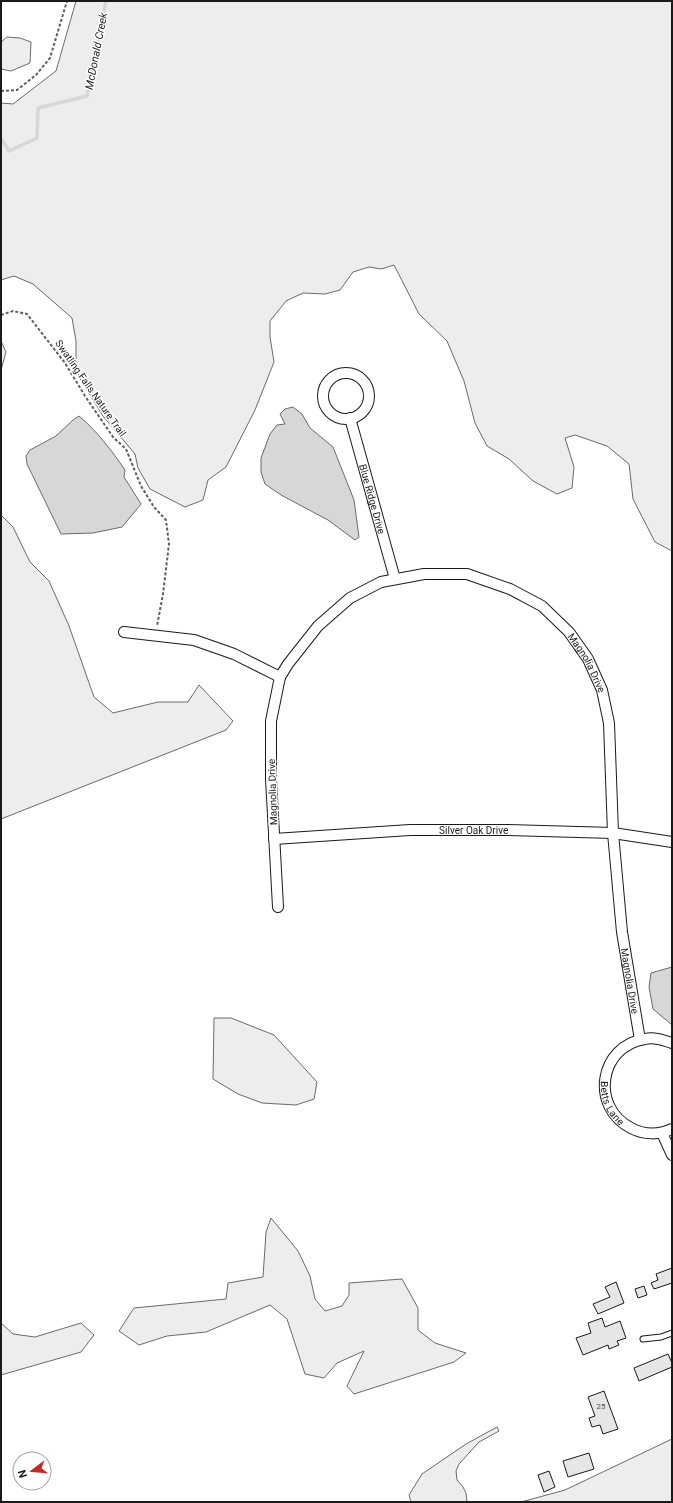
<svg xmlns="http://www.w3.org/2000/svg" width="673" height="1503" viewBox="0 0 673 1503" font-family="Roboto,sans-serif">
  <rect width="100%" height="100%" fill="#fff"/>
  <path fill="#ededed" stroke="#6a6a6a" d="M76 1H672V551L655 542 633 499 629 464 607 446 575 435 565 438 574 467 572 488 557 494 533 481 509 459 487 446 475 423 464 381 447 341 419 314 394 265 381 269 369 267 353 272 340 290 325 294 303 293 286 301 270 321V337L274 362 255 410 226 467 208 480 203 500 185 507 150 489 138 468 135 454 103 416 79 377 76 361V341L72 318 33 284 14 276 1 280V103L13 104 56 71Z
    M7 37 20 38 31 42 30 63 11 71 1 69V42Z
    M1 341 6 352 1 370Z
    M1 515 13 527 30 562 49 581 69 626 94 697 113 713 158 702H188L199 685 233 721 226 730 1 819Z
    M214 1018H231L274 1035 317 1082 314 1099 296 1105 262 1103 238 1094 213 1079Z
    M271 1218 298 1251 310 1276 315 1299 325 1311 342 1306 349 1295V1283L402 1279 418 1308V1330L435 1343 466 1353 454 1362 354 1394 347 1386 364 1351 337 1363 324 1378 305 1374 287 1319 270 1305 206 1332 167 1336 139 1345 119 1331 134 1308 226 1299 228 1283 263 1277 266 1232Z
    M1 1323 13 1334 35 1337 81 1323 94 1335 81 1352 1 1375Z
    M497 1427 499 1431 479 1442 459 1464 456 1471 457 1480 463 1487 466 1493 467 1502H411L409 1495 422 1474 466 1444Z
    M672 1439V1502H521L565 1490Z"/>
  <path fill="#d7d7d7" stroke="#6a6a6a" d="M293 407 302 414 310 428 333 447 354 500 359 537 355 540 328 520 281 495 265 484 261 472V458L270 434 277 425 285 424 280 414 285 409Z
    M79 416C97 431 112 451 125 470L124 477 141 504 122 527 93 533 61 534 27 464 26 456 30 450 56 436 73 420Z
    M672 967V1025L653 1009 649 987 651 973Z"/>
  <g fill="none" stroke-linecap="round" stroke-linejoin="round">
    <path stroke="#d7d7d7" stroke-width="3.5" d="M1 138 9 151 37 138 38 108 87 96 106 1"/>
  </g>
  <path fill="#e6e6e6" stroke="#1a1a1a" d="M672 1268V1283L654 1289 651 1283 658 1280 656 1274Z
    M616 1282 624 1303 598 1314 593 1304 610 1297 605 1287Z
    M644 1286 647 1295 638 1298 635 1289Z
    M602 1318 605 1327 620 1321 626 1338 617 1341 619 1345 609 1349 608 1345 583 1355 576 1338 591 1333 588 1323Z
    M668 1354 672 1363V1367L639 1381 634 1368Z
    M604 1391 618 1429 603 1434 600 1425 592 1427 589 1418 595 1416 588 1397Z
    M589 1453 594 1469 568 1477 563 1461Z
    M549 1471 555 1487 544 1492 538 1475Z"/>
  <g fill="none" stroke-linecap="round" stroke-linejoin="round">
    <g stroke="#1a1a1a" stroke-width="7">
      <path id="lane" d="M643 1339 661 1337 672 1333"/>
    </g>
    <g stroke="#1a1a1a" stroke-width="12">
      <g id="street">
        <circle cx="346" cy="396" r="23"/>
        <path id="s1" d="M350 418 395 579"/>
        <path d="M124 632 194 640 234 654 280 677"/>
        <path id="s2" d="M274 839 410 830H506L613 833 672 842"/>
        <path id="s3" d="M278 907 271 779V721L280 677 288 664 318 626 350 598 381 582 424 574H467L510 589 542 606 569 632 588 659 602 690 609 723 613 833 622 932 640 1040"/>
        <path id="s4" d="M672 1043C663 1040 654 1037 645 1039 599 1046 590 1107 631 1128 644 1135 659 1135 672 1129"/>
        <path d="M662 1133 672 1155"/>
      </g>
    </g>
    <path stroke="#5f5f5f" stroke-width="2" stroke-dasharray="3 2" stroke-linecap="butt" d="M1 91 17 90 36 75 50 58 67 1
      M1 315 13 311 27 314 65 363 85 396 113 437 126 449 141 486 154 507 166 520 169 544 163 594 157 626"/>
    <use href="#lane" stroke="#fff" stroke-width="5"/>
    <use href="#street" stroke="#fff" stroke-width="10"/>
  </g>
  <g text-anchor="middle" stroke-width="3" stroke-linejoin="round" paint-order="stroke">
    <g font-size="8" fill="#4d4d4d">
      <text x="601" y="1409">25</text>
    </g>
    <g font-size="10" fill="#1a1a1a" stroke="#fff">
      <text transform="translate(91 388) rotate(55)" y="4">Swatling Falls Nature Trail</text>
      <text dy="4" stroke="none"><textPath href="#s1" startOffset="84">Blue Ridge Drive</textPath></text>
      <text dy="4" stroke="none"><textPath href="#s3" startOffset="614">Magnolia Drive</textPath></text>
      <text transform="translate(272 792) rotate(-92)" y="4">Magnolia Drive</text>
      <text dy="4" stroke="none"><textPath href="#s2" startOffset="200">Silver Oak Drive</textPath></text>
      <text dy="4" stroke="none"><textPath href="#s3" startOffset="938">Magnolia Drive</textPath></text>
      <text dy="4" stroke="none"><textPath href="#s4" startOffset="114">Betts Lane</textPath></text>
    </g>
    <g font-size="11" font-style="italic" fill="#1a1a1a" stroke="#fff">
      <text transform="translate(96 51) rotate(-79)" y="4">McDonald Creek</text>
    </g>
  </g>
  <rect width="673" height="1503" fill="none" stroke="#1a1a1a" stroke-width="4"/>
  <g transform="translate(32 1471) rotate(254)"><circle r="19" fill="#ffffff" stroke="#a3a3a3"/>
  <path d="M0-3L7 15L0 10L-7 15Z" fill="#c62828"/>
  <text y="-6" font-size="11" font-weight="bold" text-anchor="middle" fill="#1a1a1a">N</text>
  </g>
</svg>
